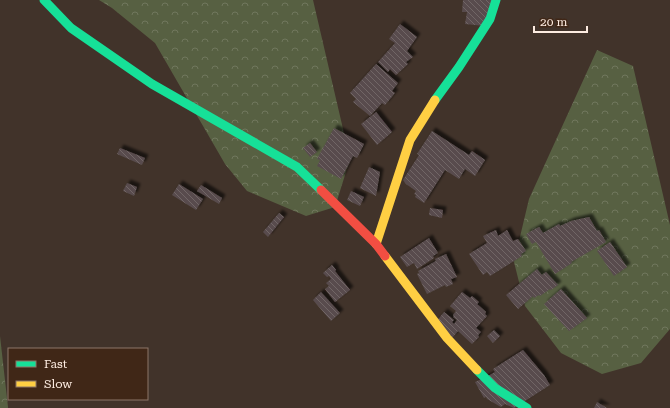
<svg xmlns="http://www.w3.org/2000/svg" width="670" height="408" viewBox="0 0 670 408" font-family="'Roboto Serif',serif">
  <defs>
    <pattern id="forest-crowns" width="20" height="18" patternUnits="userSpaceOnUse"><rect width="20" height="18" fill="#576042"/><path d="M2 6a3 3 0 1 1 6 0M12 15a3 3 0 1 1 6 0" fill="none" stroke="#70775d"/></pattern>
    <pattern id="building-back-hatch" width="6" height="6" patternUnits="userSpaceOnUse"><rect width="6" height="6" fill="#584c4d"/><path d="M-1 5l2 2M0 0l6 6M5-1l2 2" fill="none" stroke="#716666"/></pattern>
    <filter id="shadow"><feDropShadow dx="3.5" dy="-3.5" stdDeviation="1" flood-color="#0009"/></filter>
  </defs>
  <rect width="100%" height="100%" fill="#41332a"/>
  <path fill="url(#forest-crowns)" d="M99 0H313L350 159 335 207 306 216 247 191 225 164 155 43 112 8Z
    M597 50 633 66 670 225V329L641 363 602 374 561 353 525 306 514 262 529 199Z
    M0 336 8 407V408H0Z"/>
  <path fill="url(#building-back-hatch)" filter="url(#shadow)" d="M463 0H493L485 26 465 24 467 12H462Z
    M400 24 417 37 407 51 413 57 406 62 408 64 396 75 390 69 388 72 378 62 395 43 389 39Z
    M376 64 398 83 392 91 395 93 385 105 382 103 370 116 353 102 356 99 350 93Z
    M376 112 392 132 377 145 361 124Z
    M334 128 364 144 357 158 353 156 341 179 317 166 320 160 317 159Z
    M432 131 469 155 472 151 485 160 475 176 465 169 459 179 445 170 424 203 415 197 416 195 414 194 416 191 406 184 403 180 419 155 417 154Z
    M310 143 317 152 310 157 303 148Z
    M120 148 145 158 142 165 117 154Z
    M369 167 380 172 376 196 360 188Z
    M127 183 137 187 134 196 123 191Z
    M179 184 203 199 196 210 172 195Z
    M201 185 222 198 219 204 197 191Z
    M351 191 364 197 360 206 347 200Z
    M430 208 443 210 442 218 429 215Z
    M279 213 284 217 268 237 263 232Z
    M589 217 597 231 599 230 606 242 571 262 572 263 555 274 536 242 532 244 526 234 539 227 543 233 559 224 560 226 571 221Z
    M496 230 498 236 507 230 513 241 518 239 526 251 521 254 522 256 490 276 487 272 483 275 469 254 487 243 483 236Z
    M429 238 438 253 433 256 434 258 417 269 414 263 407 267 400 257Z
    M610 242 627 267 614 276 597 251Z
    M446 254 457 277 451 279 453 284 446 287 445 285 427 294 417 274 419 273 418 271 436 261 435 259Z
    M332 265 336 270 335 271 350 290 335 302 325 289 329 286 326 283 331 279 329 276 327 277 323 273Z
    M537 269 542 275 546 272 558 285 551 290 550 289 540 296 539 295 534 298 533 296 518 309 506 295Z
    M561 289 587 318 569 331 544 304Z
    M321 292 340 313 331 321 313 300Z
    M462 292 470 298 472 296 479 302 477 304 486 312 485 314 487 316 476 328 481 332 478 335 479 337 472 344 458 331 452 338 436 322 444 312 454 320 452 322 454 324 457 320 453 317 454 316 453 315 456 311 450 306Z
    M494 330 500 336 493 343 487 336Z
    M523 350 544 375 550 385 514 408 505 404 501 407 487 399 486 397 484 398 475 382 488 376 495 372 493 369Z
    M597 402 607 408H594Z"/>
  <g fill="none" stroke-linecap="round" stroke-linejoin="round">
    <path stroke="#16e098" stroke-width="9" d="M44 0 71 28 152 84 297 167 321 190
      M435 100 459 67 490 19 496 0
      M477 370 495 388 527 408"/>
    <path stroke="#ffcf43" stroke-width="9" d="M376 244 410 140 435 100
      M385 256 447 338 477 370"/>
    <path stroke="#f24e42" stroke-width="9" d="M321 190 376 244 385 256"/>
  </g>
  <rect x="8" y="348" width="140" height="52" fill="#402717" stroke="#8c7668"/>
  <rect x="16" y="361" width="20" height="6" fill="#16e098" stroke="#8c7668"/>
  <text x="44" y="368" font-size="12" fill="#fdece1">Fast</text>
  <rect x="16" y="381" width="20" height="6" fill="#ffcf43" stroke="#8c7668"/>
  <text x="44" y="388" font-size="12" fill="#fdece1">Slow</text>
  <path d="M534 26v6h53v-6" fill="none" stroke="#fdece1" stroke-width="2"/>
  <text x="540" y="26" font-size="12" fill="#fdece1" stroke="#402717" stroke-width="3" paint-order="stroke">20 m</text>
</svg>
